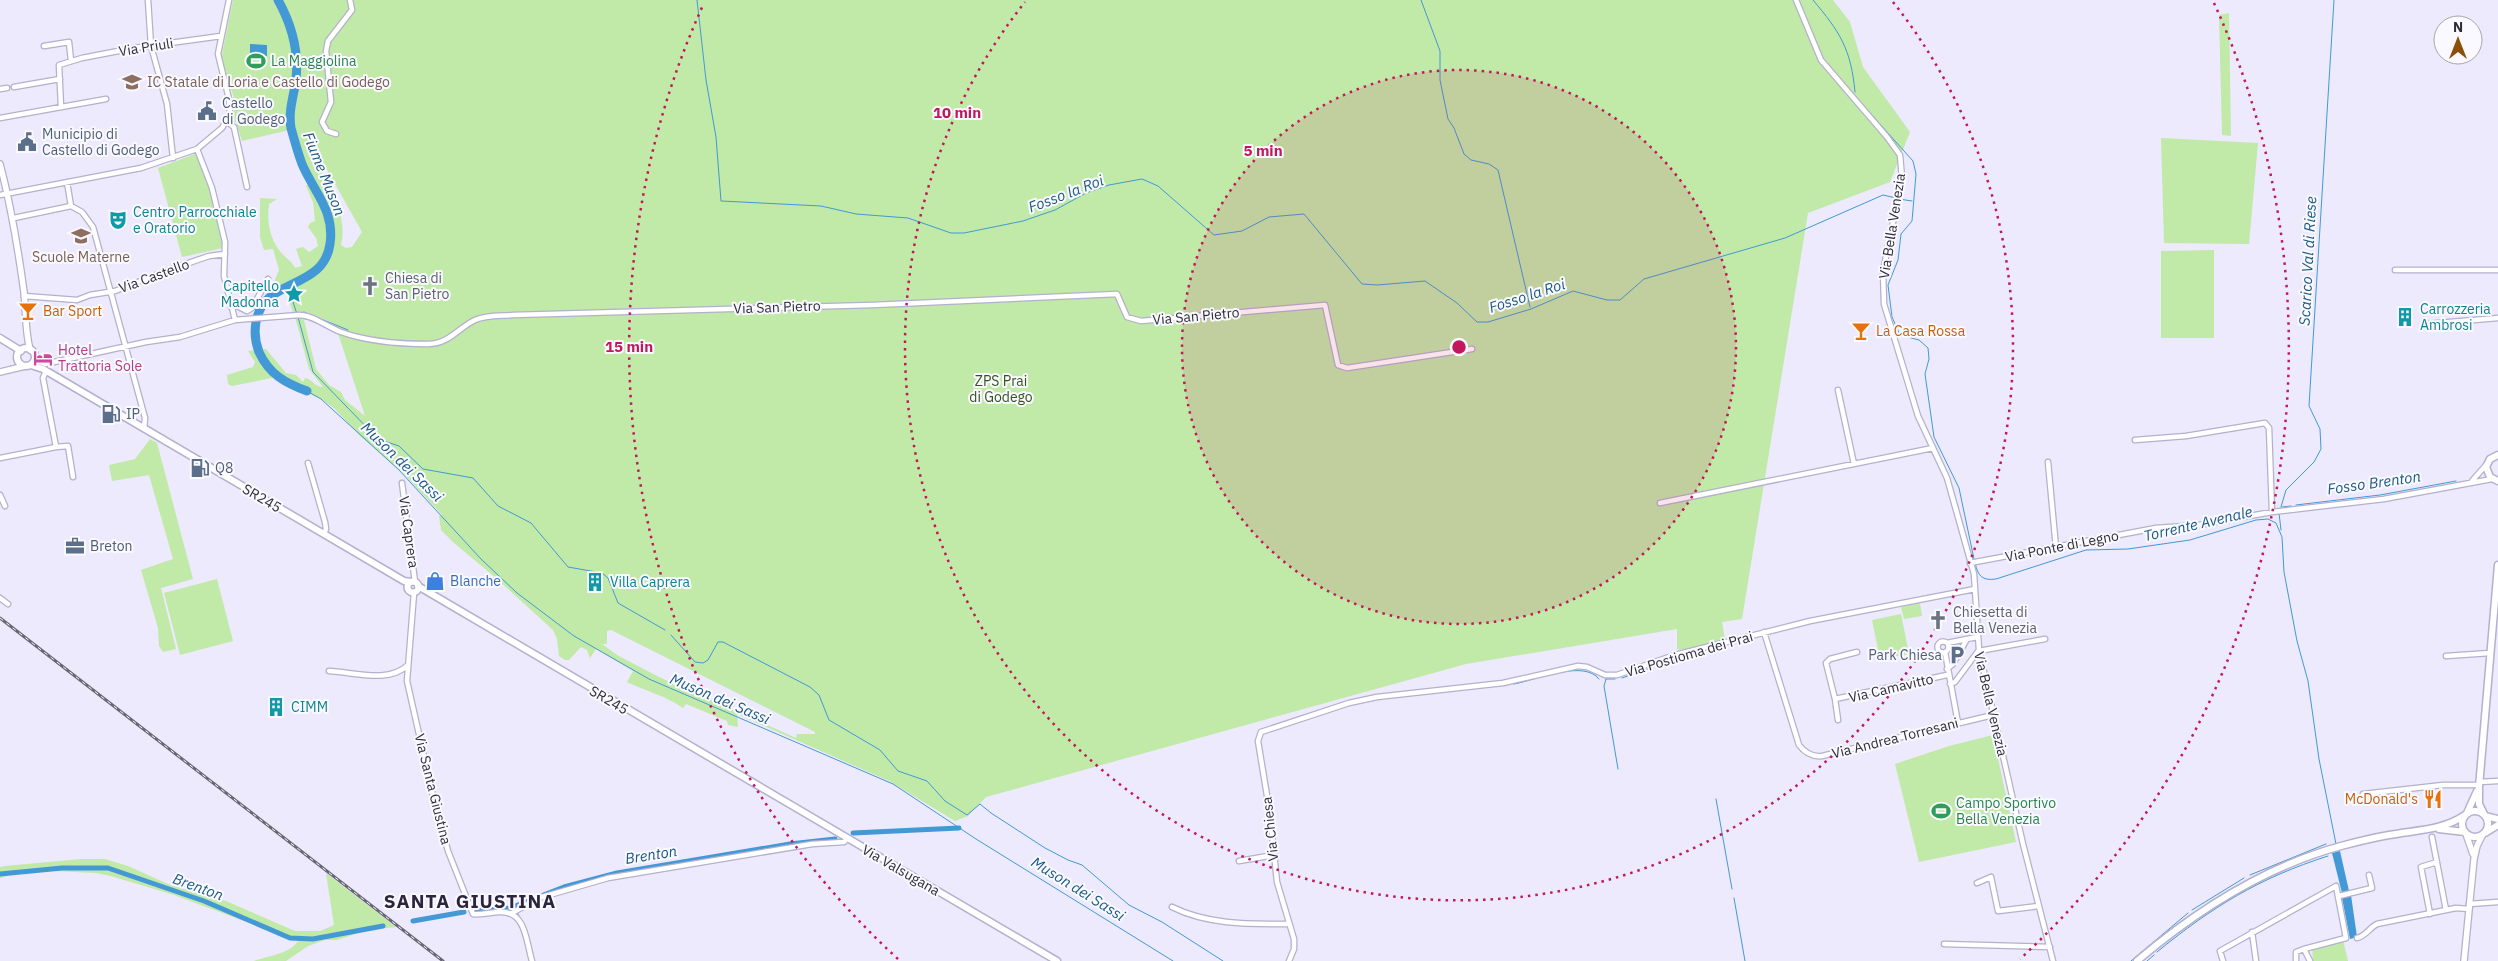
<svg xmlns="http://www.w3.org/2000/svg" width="2498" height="961" viewBox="0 0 2498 961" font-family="'IBM Plex Sans',sans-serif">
  <rect width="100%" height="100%" fill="#eceafc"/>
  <path fill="#c1e9a8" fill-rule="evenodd" d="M233 0H1833L1850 22 1863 67 1910 132 1890 182 1808 213 1742 619 1722 622 1725 640 1685 650 1677 649V629L1466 664 986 797 968 816 955 821 889 781 737 714 738 727 728 725 727 721 686 704 683 708C666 696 646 691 627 682L633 671 596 649 590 658 587 650 581 647 569 660H565L559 656 557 639 553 630 496 578 454 543 441 530 439 516 442 515 405 475 360 436 335 409 323 400 283 382 277 377 232 386 228 384 227 375 253 367 255 362 248 351 266 349 286 373 296 375 303 382 305 378C312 379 315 387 323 387L309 369 297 324 286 292 278 289 275 280 279 270 273 249 264 250 260 237V198L277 199 269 204C267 222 269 236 279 250 285 258 291 260 295 268L302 266 296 249 303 247 309 252 318 246 316 238 308 227 310 223 315 221 313 202 306 186 313 180 302 157 294 129 242 141 236 122H233L235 101 221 59ZM314 150H316L362 232 352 247 346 248 341 245C349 212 325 182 312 154V151ZM307 312 335 324 365 416 345 400 341 392 329 385 316 369 304 320H311L303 313ZM611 630 815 732V734H797L796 738 659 677 617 655 602 644H607V631Z
    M2229 13 2231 136 2222 135 2219 15Z
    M2161 138 2258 143 2249 244 2164 243Z
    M195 154C211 179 219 218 223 248L182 257 158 168Z
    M2214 250V338H2161V251Z
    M150 439 157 443 193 579 161 588 176 649 163 652 159 646 158 628 141 570 173 559 149 475 112 481 109 465 135 459Z
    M217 579 233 641 180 655 164 593Z
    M1920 603 1922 616 1904 619 1901 607Z
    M1901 614 1909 654 1880 659 1872 620Z
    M1993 735 2016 842 1919 862 1895 764 1949 746Z
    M81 859H105L128 866 170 885 226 901 295 931H320L334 925 326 873 396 927 368 930 337 940H325L308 946 286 961H254C267 956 290 954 298 941L174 895 111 876 96 873 31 870 0 878V867L5 866Z
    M2343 940 2348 961H2313L2312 948Z"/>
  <path fill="#4299d6" d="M250 44 267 45V56H250Z
    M2340 851 2349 891 2342 893 2332 853Z
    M2351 895 2357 937 2350 939 2342 898Z"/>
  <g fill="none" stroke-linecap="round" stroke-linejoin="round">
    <path stroke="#4299d6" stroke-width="1" d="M697 0 706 80 716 137 721 201 821 206 856 214 908 218 951 233H964L1023 221 1055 210 1086 193 1109 185 1142 179 1158 186 1214 235 1242 231 1269 217 1304 214 1362 284 1377 285 1425 281 1457 303 1477 322H1488L1531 309 1573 291 1607 300H1620L1644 279 1785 238 1883 195 1896 198
      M1421 0 1440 51V80L1448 119 1454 128 1464 154 1471 160 1489 164 1498 170 1530 307
      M1813 0C1840 32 1851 49 1855 92
      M1861 103 1913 161 1916 174 1912 221 1901 234 1898 260 1888 285 1892 317 1900 335 1919 340 1928 348 1929 359 1925 374 1934 437 1959 488 1974 559
      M1899 199 1912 201
      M282 286 291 296 297 314
      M304 312 348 330
      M298 317 313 372 378 439 399 446 423 469 473 478 498 506 531 523 568 567 602 573 608 578 618 603 665 630
      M307 391 321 399 399 470 481 559 517 593 574 636 649 679 893 784 976 839 1173 961
      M2296 505 2380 495 2456 481
      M2281 507 2286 490 2314 462 2321 449 2320 429 2309 406 2334 0
      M2282 507 2291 506
      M2279 513 2281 530
      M1975 563C1978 576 1982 581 1996 579L2086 550 2128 549 2190 540 2256 520 2268 519 2276 523 2282 537 2284 572 2297 641 2308 681 2319 759 2336 844
      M671 635 695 662 703 663 708 660 718 642H723L810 687 819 695 829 720 880 750 898 771 927 781 945 801 967 815 980 804 991 813 1045 848 1068 860 1082 865 1129 905 1162 922 1223 961
      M1684 657 1693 654
      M1622 678 1675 659
      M1606 679 1604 686 1618 769
      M1606 679H1615
      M1514 684C1536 680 1584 659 1599 679
      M1716 799 1732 889
      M2250 875 2326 844
      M1734 898 1745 961
      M2192 910 2244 878
      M517 912 522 922
      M2157 952C2212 907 2259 878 2328 856
      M2131 961 2188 913
      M2147 961 2154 955"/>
    <path stroke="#4299d6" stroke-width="5" d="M853 833 959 828
      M0 874 62 868H108L204 901 290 938 313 939 383 926
      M475 911 510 908 564 887 617 873 790 844 835 839
      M413 921 464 912"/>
    <path stroke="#4299d6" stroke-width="9" d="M278 0C292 25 299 50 296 79 294 96 288 110 291 128 294 139 298 153 302 164 314 192 335 211 330 244 325 279 291 280 270 297 254 310 252 334 259 352 269 374 285 383 307 391"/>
    <g stroke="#b5b0cd" stroke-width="7">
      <path id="street" d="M148 0 151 46 167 104 173 158
        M229 0 218 54 229 99 230 114 222 128 197 149 212 188 225 242 224 276 235 320
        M1796 0 1821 60 1887 137 1900 155 1902 178 1883 271 1884 304 1918 416 1947 478 1974 574 1979 650 2023 844 2053 961
        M44 46 69 42 71 61
        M14 87 60 79
        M0 89 7 88
        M61 107 59 65 82 58 134 48 221 36
        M0 118 106 99
        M227 122 234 127 247 187
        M336 134 327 131 322 122 331 102 326 51 328 41 352 10 350 0
        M0 195 141 168 197 149
        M71 206 82 212 93 227 145 418 144 429
        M14 218 71 206 67 182
        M2395 270H2498
        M24 296 77 300 90 295 115 291 171 269 209 256 225 254
        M231 307 237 306 247 311 252 308 268 279
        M2426 324 2498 318
        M35 359 45 364 146 342 180 337 235 320 299 315C313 315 327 327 341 332 369 342 398 344 428 344 449 344 458 328 475 320 485 315 501 316 513 315L873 305 1117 294 1127 317 1141 321 1325 305 1338 365 1347 368 1472 349
        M1838 390 1854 464
        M2135 440 2186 436 2265 423 2269 428 2272 512
        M56 447 68 446 73 477
        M0 458 56 447 43 378 46 371
        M2048 462 2056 548
        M308 463 325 522 326 529 324 534
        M2472 481 2486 465
        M402 483 415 582
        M0 495 5 506
        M1660 503 1933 448
        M1970 563 2156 528 2199 525 2272 512 2384 499 2492 479
        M414 593 407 681 433 796 448 851 473 914C481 915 491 912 501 912 526 912 526 941 532 961
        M0 598 8 604
        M1764 632 1799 745C1805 753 1812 757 1822 756L1993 715
        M1937.5 647a5.5 5.5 0 1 1 11 0a5.5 5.5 0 1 1-11 0Z
        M1947 643 1977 637
        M1979 651 2045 639
        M1857 652 1830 659 1826 663 1835 699 1947 675
        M1945 652 1958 723
        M2446 656 2490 653
        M1947 669 1953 664 1967 639
        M329 671C354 672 388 684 408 665
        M1950 684 1955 682 1979 650
        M1835 699 1838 720
        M2479 782 2498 781
        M2363 794 2443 785H2479
        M2432 837 2446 910
        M1239 861 1274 855
        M1977 883 1991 877 1998 911 2039 906
        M2339 896 2372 888 2369 875
        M2469 904 2498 902
        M1172 907C1208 925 1250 924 1289 924
        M512 913 539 898 608 878 812 844 844 842 847 839
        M2430 914 2421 867 2437 862
        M2252 932 2256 961
        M2357 938C2366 936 2369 928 2377 924L2456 908 2469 909
        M1944 944 2050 947
        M1289 961 1294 949V939L1277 882 1270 814 1258 741 1261 732 1349 703 1377 697 1503 683 1578 666 1587 667 1605 675H1617L1675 655 1810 621 1975 589
        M2223 961 2220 951 2336 886 2346 938 2304 949 2310 961
        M2296 961V952L2304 949"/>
    </g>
    <g stroke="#b5b0cd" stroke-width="8">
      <path id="secondary" d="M0 164C11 206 18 248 24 292 26 312 25 330 30 350
        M0 372 25 366
        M2466 834 2473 854
        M2464 961 2474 859 2477 846 2483 834"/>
    </g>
    <g stroke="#b5b0cd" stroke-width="9">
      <path id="primary" d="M0 338 21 351
        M17 357a9 9 0 1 1 18 0a9 9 0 1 1-18 0Z
        M31 365 43 369 404 581 411 582
        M2498 455 2490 459 2486 467 2490 477 2498 481
        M407.5 587a5.5 5.5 0 1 1 11 0a5.5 5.5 0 1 1-11 0Z
        M418 586 1057 961
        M2462 824a13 13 0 1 1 26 0a13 13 0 1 1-26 0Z
        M2467 813 2477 791
        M2484 814 2479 804V787L2498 565
        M2485 816 2498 819
        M2439 829 2465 832
        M2485 833 2498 825
        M2137 961C2197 910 2264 867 2341 846 2356 842 2372 838 2389 835 2415 830 2442 831 2465 815"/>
    </g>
    <use href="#street" stroke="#fff" stroke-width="4.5"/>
    <use href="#secondary" stroke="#fff" stroke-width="5.5"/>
    <use href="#primary" stroke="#fff" stroke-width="6"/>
    <g stroke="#676573" stroke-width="3">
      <path id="rail" d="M0 618 443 961"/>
    </g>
    <use href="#rail" stroke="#faf9ff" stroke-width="1" stroke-dasharray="4" stroke-linecap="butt"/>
  </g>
  <circle cx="1459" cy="347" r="277" fill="#c2185b" fill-opacity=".12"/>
  <g fill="none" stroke="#c2185b" stroke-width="2.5" stroke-dasharray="2.5 5">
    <circle cx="1459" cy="347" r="277"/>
    <path d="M1893 2A554 554 0 1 1 1025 2"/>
    <path d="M898 959A830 830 0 0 1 704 3M2214 3A830 830 0 0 1 2020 959"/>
  </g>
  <defs>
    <g id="stadium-bare" transform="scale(1.5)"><path d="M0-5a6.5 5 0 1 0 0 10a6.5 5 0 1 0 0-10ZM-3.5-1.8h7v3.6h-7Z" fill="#2e9e5b" stroke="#faf9ff" stroke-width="2.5" paint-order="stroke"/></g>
    <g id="school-bare" transform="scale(1.5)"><path d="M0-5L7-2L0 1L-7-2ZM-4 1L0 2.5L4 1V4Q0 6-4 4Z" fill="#8d6e63" stroke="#faf9ff" stroke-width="2.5" paint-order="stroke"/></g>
    <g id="civic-bare" transform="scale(1.5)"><path d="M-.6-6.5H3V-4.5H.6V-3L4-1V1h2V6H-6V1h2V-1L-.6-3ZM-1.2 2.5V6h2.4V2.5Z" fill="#5c6f8a" stroke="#faf9ff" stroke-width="2.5" paint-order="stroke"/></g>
    <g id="theatre-bare" transform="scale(1.5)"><path d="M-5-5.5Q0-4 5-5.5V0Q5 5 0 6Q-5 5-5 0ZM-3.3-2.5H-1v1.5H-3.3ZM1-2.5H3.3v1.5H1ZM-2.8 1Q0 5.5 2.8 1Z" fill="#0f9aa8" stroke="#faf9ff" stroke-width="2.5" paint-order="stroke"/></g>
    <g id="church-bare" transform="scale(1.5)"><path d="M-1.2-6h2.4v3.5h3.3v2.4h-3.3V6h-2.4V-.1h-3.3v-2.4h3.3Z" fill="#6b7280" stroke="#faf9ff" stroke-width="2.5" paint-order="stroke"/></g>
    <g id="sight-bare" transform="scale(1.5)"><path d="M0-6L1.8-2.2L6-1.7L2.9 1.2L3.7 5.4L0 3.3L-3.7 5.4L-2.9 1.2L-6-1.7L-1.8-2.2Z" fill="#0f9aa8" stroke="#faf9ff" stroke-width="2.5" paint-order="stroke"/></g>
    <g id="bar-bare" transform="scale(1.5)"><path d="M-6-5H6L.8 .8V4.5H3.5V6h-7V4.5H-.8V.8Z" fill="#e8710a" stroke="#faf9ff" stroke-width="2.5" paint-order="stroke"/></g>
    <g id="building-bare" transform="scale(1.5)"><path d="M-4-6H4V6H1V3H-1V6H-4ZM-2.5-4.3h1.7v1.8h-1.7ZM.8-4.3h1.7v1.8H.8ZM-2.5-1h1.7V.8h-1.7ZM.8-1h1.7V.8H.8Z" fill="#0f9aa8" stroke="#faf9ff" stroke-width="2.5" paint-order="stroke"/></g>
    <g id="hotel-bare" transform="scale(1.5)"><path d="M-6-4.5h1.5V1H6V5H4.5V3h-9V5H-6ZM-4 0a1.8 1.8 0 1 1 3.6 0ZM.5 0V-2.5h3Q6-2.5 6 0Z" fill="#d1479c" stroke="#faf9ff" stroke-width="2.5" paint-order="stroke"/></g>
    <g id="fuel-bare" transform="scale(1.5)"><path d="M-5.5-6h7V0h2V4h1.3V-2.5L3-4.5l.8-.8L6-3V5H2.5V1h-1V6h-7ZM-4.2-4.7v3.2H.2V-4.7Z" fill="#5c6f8a" stroke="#faf9ff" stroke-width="2.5" paint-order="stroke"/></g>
    <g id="office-bare" transform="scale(1.5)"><path d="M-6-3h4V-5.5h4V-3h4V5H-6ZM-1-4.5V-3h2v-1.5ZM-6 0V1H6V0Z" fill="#5c6f8a" stroke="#faf9ff" stroke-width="2.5" paint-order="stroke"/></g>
    <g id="shop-bare" transform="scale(1.5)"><path d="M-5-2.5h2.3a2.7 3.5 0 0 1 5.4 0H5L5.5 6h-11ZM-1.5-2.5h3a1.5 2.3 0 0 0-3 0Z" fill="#3f7fe0" stroke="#faf9ff" stroke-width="2.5" paint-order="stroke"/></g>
    <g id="parking-bare" transform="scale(1.5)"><path d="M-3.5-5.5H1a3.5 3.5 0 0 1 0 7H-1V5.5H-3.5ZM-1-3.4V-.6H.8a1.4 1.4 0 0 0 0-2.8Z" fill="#5c6f8a" stroke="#faf9ff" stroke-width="2.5" paint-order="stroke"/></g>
    <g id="restaurant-bare" transform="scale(1.5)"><path d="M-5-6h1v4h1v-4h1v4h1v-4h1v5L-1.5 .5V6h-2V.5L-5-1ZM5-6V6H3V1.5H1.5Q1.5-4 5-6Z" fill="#e8710a" stroke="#faf9ff" stroke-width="2.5" paint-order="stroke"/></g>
  </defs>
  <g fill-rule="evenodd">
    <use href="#stadium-bare" x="256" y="61"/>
    <use href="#school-bare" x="132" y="82"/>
    <use href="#civic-bare" x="207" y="111"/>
    <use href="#civic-bare" x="27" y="142"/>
    <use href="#theatre-bare" x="118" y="220"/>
    <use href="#school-bare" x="81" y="236"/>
    <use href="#church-bare" x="370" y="286"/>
    <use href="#sight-bare" x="294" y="294"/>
    <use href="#bar-bare" x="28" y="311"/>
    <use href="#building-bare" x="2405" y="317"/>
    <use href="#bar-bare" x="1861" y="331"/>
    <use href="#hotel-bare" x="43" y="358"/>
    <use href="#fuel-bare" x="111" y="414"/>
    <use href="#fuel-bare" x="200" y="468"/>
    <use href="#office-bare" x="75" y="546"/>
    <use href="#shop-bare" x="435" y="581"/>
    <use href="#building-bare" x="595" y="582"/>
    <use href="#church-bare" x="1938" y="620"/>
    <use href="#parking-bare" x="1957" y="655"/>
    <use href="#building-bare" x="276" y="707"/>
    <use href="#restaurant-bare" x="2433" y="799"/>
    <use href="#stadium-bare" x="1941" y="811"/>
  </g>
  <g text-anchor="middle" stroke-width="4" stroke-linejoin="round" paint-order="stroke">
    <g font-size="14" fill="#2f2d38" stroke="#faf9ff">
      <text transform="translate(146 47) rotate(-9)" y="5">Via Priuli</text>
      <text transform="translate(1892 226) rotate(-81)" y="5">Via Bella Venezia</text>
      <text transform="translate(154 276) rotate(-20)" y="5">Via Castello</text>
      <text transform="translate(777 307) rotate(-2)" y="5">Via San Pietro</text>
      <text transform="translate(1196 316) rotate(-5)" y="5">Via San Pietro</text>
      <text transform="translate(262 498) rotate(30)" y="5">SR245</text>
      <text transform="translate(409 532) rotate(82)" y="5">Via Caprera</text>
      <text transform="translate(2062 546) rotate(-11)" y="5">Via Ponte di Legno</text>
      <text transform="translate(1689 654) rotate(-16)" y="5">Via Postioma dei Prai</text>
      <text transform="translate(1891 688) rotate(-13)" y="5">Via Camavitto</text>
      <text transform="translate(609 700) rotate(30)" y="5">SR245</text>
      <text transform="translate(1991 704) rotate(77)" y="5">Via Bella Venezia</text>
      <text transform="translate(1895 738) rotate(-14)" y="5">Via Andrea Torresani</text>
      <text transform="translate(433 789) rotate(76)" y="5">Via Santa Giustina</text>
      <text transform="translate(1270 829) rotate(-96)" y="5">Via Chiesa</text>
      <text transform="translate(901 870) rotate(30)" y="5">Via Valsugana</text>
    </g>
    <g font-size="14" fill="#27864d" stroke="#faf9ff" text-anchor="start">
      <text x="271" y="66">La Maggiolina</text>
      <text x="1956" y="808">Campo Sportivo<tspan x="1956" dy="16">Bella Venezia</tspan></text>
    </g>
    <g font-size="14" fill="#785e54" stroke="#faf9ff" text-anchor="start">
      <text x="147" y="87">IC Statale di Loria e Castello di Godego</text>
      <text x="81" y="262" text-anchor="middle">Scuole Materne</text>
    </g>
    <g font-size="14" fill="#4e5e75" stroke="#faf9ff" text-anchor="start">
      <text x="222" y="108">Castello<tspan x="222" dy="16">di Godego</tspan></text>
      <text x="42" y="139">Municipio di<tspan x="42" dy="16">Castello di Godego</tspan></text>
      <text x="126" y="419">IP</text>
      <text x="215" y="473">Q8</text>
      <text x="90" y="551">Breton</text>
      <text x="1942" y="660" text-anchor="end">Park Chiesa</text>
    </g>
    <g font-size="14" fill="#0d838f" stroke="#faf9ff" text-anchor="start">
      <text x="133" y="217">Centro Parrocchiale<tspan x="133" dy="16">e Oratorio</tspan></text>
      <text x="279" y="291" text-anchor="end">Capitello<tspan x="279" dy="16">Madonna</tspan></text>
      <text x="2420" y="314">Carrozzeria<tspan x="2420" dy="16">Ambrosi</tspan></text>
      <text x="610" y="587">Villa Caprera</text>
      <text x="291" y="712">CIMM</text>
    </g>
    <g font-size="14" fill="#5b616d" stroke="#faf9ff" text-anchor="start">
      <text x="385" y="283">Chiesa di<tspan x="385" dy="16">San Pietro</tspan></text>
      <text x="1953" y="617">Chiesetta di<tspan x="1953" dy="16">Bella Venezia</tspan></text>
    </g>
    <g font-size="14" fill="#c56008" stroke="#faf9ff" text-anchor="start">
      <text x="43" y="316">Bar Sport</text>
      <text x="1876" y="336">La Casa Rossa</text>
      <text x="2418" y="804" text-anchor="end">McDonald's</text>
    </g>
    <g font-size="14" fill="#b23c85" stroke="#faf9ff" text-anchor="start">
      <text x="58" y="355">Hotel<tspan x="58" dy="16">Trattoria Sole</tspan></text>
    </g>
    <g font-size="14" fill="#33531a" stroke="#faf9ff">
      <text x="1001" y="386">ZPS Prai<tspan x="1001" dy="16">di Godego</tspan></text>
    </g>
    <g font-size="14" fill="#366cbe" stroke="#faf9ff" text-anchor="start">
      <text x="450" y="586">Blanche</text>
    </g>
    <g font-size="15" font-style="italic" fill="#1a5982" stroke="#faf9ff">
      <text transform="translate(324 174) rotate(68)" y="5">Fiume Muson</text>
      <text transform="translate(1066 194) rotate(-21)" y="5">Fosso la Roi</text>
      <text transform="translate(2308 261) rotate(-87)" y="5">Scarico Val di Riese</text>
      <text transform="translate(1527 296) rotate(-18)" y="5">Fosso la Roi</text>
      <text transform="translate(402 462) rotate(44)" y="5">Muson dei Sassi</text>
      <text transform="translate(2374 483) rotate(-8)" y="5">Fosso Brenton</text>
      <text transform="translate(2198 524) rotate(-13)" y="5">Torrente Avenale</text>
      <text transform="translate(720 699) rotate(23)" y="5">Muson dei Sassi</text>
      <text transform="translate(651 855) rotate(-9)" y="5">Brenton</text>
      <text transform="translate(198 887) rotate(20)" y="5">Brenton</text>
      <text transform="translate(1078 889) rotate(32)" y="5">Muson dei Sassi</text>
    </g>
    <g font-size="19" font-weight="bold" letter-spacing="1" fill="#2b263d" stroke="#faf9ff">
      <text x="470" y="908">SANTA GIUSTINA</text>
    </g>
  </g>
  <circle cx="1459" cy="347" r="8" fill="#c2185b" stroke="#faf9ff" stroke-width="2.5"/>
  <g font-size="15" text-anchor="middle" font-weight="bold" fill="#c2185b" stroke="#faf9ff" stroke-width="4" stroke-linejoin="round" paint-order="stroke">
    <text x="957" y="118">10 min</text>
    <text x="1263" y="156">5 min</text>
    <text x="629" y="352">15 min</text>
  </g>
  <g transform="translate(2458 40)"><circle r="24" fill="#faf9ff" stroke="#a9a7af"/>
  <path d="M0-4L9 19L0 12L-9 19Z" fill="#8a5008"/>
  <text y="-8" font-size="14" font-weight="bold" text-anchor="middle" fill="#2f2d38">N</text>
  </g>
</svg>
